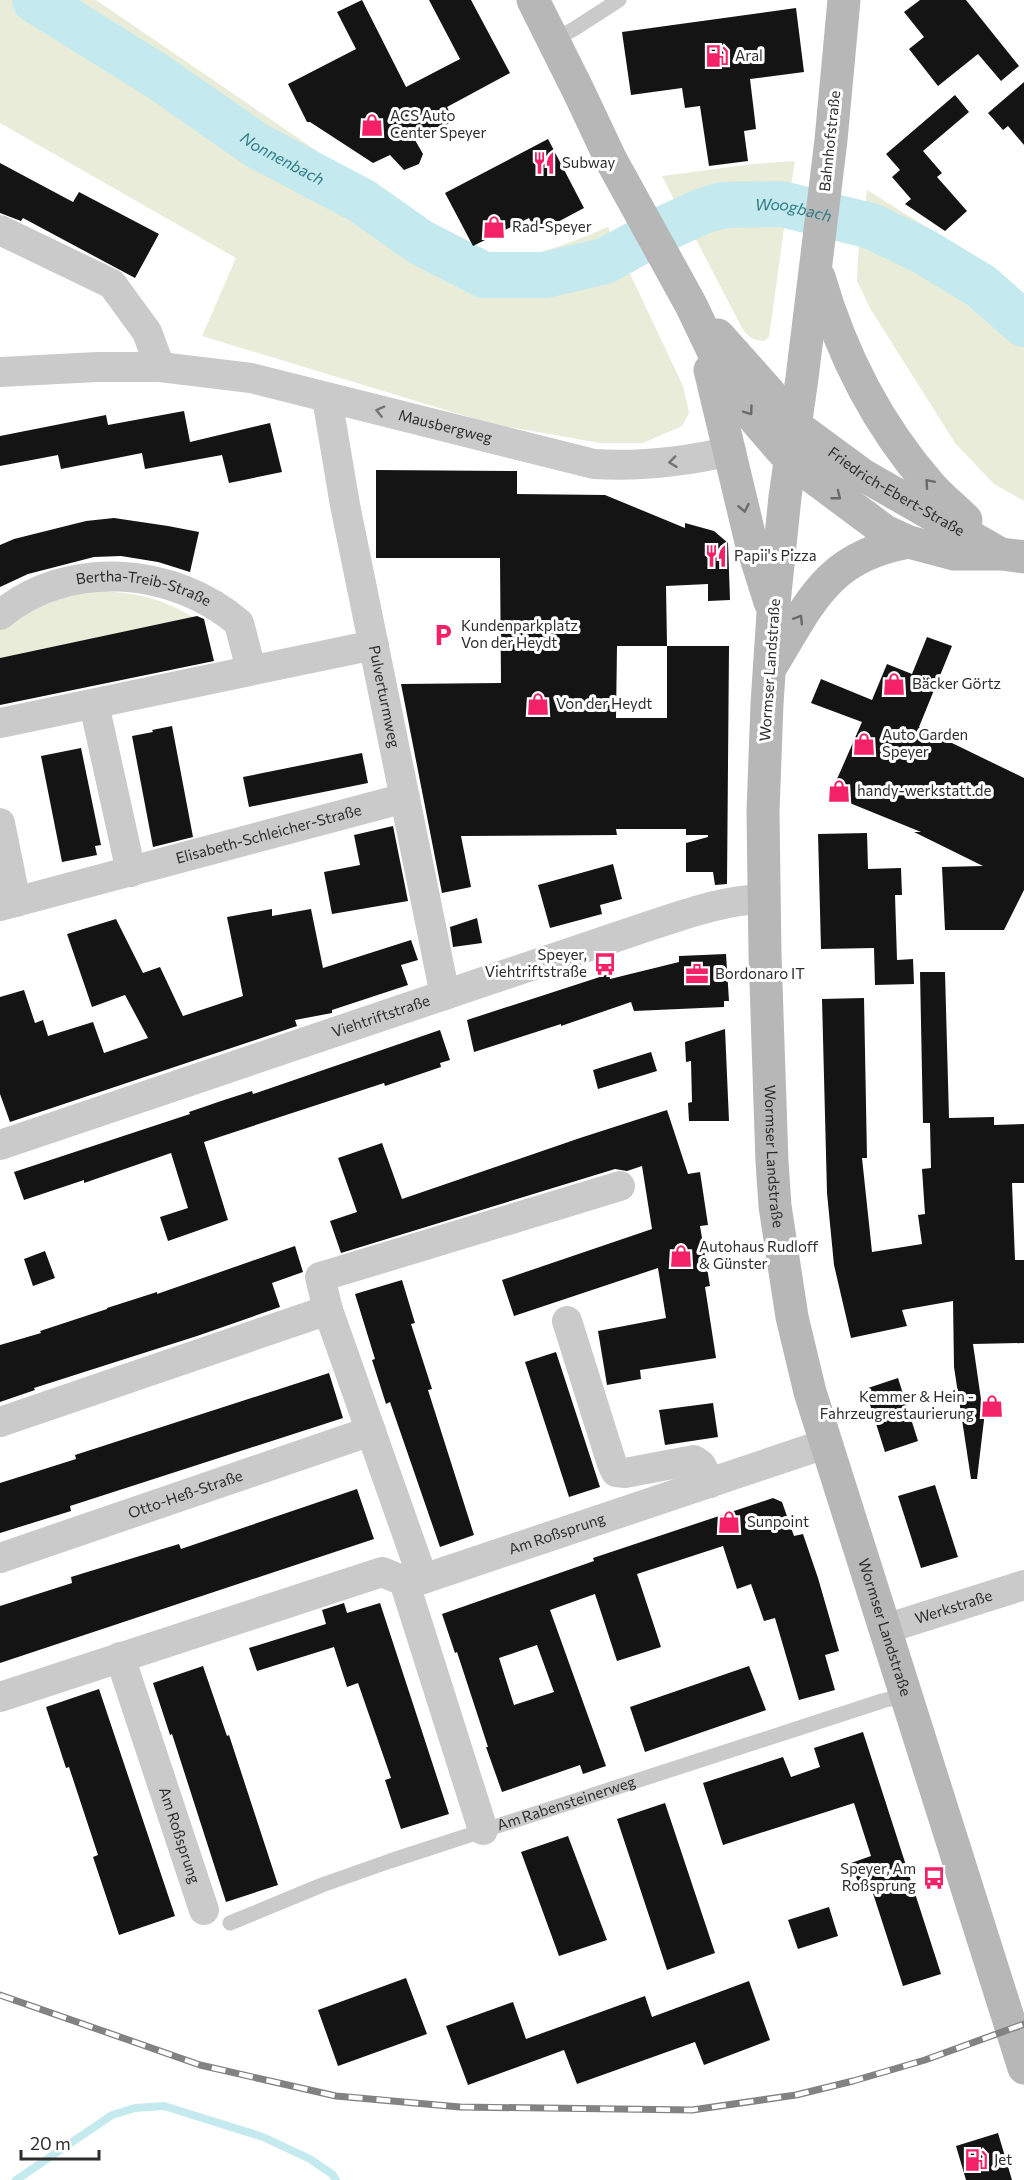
<svg xmlns="http://www.w3.org/2000/svg" width="1024" height="2180" viewBox="0 0 1024 2180" font-family="Commissioner,sans-serif">
  <rect width="100%" height="100%" fill="#fff"/>
  <path fill="#e8ecd9" d="M0 0H96L453 244C460 248 467 253 474 255 511 268 573 242 608 227L683 386 689 413 682 426 643 443H600L492 424 202 336 236 258 0 123Z
    M795 161 790 192C751 190 715 194 678 207L662 176 753 164Z
    M867 190 1002 274 1024 295V501L994 484 955 443 870 308 857 281 858 256Z
    M769 212 786 214 769 337 764 341C754 341 747 336 742 328L690 228C716 216 741 214 769 212Z
    M94 591C133 592 159 597 193 617L0 658V630L5 625 55 598Z"/>
  <g fill="none" stroke-linecap="round" stroke-linejoin="round">
    <path stroke="#c4e9ee" stroke-width="8" d="M16 2180 112 2115 135 2108 164 2106 263 2137 310 2159 332 2174 336 2180"/>
    <path stroke="#c4e9ee" stroke-width="46" id="s1" d="M35 0 157 76 256 145 362 201 420 242 484 275H545L605 261 661 230 703 211 723 205 782 204 871 226 923 251 981 286 1024 324"/>
  </g>
  <path fill="#141414" fill-rule="evenodd" d="M362 0 406 87 460 59 429 0H471L510 73 447 107 454 121 415 140 423 154 419 164 404 170 390 155 373 163 310 122H307L288 84 356 49 337 12Z
    M920 0H966L1019 66 1001 81 978 54 938 86 909 49 924 37 904 12Z
    M796 8 804 72 750 79 756 129 744 131 748 161 709 166 700 106 685 108 682 88 631 95 622 32Z
    M1024 82V145L1008 126 1003 130 988 113Z
    M955 95 969 112 923 151 942 173 937 177 967 211 945 231 905 204 911 199 892 177 900 170 886 154Z
    M548 139 584 208 537 233 529 218 473 246 445 193Z
    M0 163 73 202 79 192 159 234 135 278 23 218 21 221 0 213Z
    M184 411 190 442 270 423 282 472 229 483 222 455 145 469 142 453 61 469 58 455 0 466V436L106 415 108 425Z
    M376 470 517 471V494L605 495 685 528V523L714 531 728 543 730 600 708 601V584L666 586 667 646H729L727 884 715 885 713 872H686V843L708 837V835H686V829H616L617 835 461 836 471 887 442 893 401 684 501 683 500 558H376ZM617 646H667V718H616Z
    M114 518 168 526 199 532 190 572 158 562 121 556 94 557 28 574 0 587V545L14 539 86 521Z
    M197 616 204 619 214 661 0 705V658Z
    M927 637 952 646 919 727 1024 778V890L1004 930H945L942 867 983 866 914 832H921L830 795 862 722 811 703 821 679 872 700 887 664 912 674Z
    M172 726 193 837 153 847 132 736 153 732 152 730Z
    M81 748 101 845 95 846 97 855 62 862 41 756Z
    M362 753 368 783 249 807 243 777Z
    M393 826 408 901 332 914 324 872 360 865 354 835Z
    M867 833 868 869 901 868 902 895H895L897 960 913 959 914 984 875 985 874 948 821 949 818 834Z
    M613 864 622 899 600 905 602 914 550 928 538 885Z
    M272 909V916L311 909 323 968 411 940 418 960 401 965 408 985 332 1010V1013L295 1020 297 1026 10 1122 0 1094V997L24 990 35 1023 43 1020 48 1036 93 1022 104 1053 148 1038 125 995 92 1007 67 934 116 919 143 973 160 967 183 1016 243 996 227 917Z
    M477 918 482 943 453 947 450 927Z
    M726 954 729 1001H724V1007L634 1011 631 1002 561 1026V1024L474 1052 467 1020 609 974 610 979 679 962V956Z
    M920 972H945L949 1118 994 1117V1125L1024 1124V1183H1012L1015 1260H1024V1343L973 1344 984 1420 977 1479H971L954 1367 953 1301 902 1310 907 1326 851 1338 834 1265 827 1193 822 999 864 998 867 1158H862L872 1252 922 1244 918 1215 925 1214 922 1169 931 1168 930 1123H923Z
    M725 1029 729 1121H689L688 1103 692 1102 691 1061 686 1062 685 1042Z
    M440 1030 450 1060 440 1063 441 1067 385 1086 384 1083 204 1142 228 1220 168 1241 160 1217 188 1208 171 1153 84 1183V1180L24 1200 14 1172 190 1114 189 1112 221 1101 252 1091 253 1094Z
    M651 1052 657 1071 598 1089 593 1070Z
    M667 1110 688 1174 700 1172 708 1225 700 1226 710 1286 705 1287 716 1358 640 1370 641 1379 607 1385 598 1331 666 1318 658 1268 514 1316 502 1280 652 1229 642 1166 627 1171 615 1169 341 1253 330 1221 357 1212 338 1158 382 1143 402 1199 580 1138Z
    M295 1246 303 1272 272 1283 280 1307 197 1336 34 1388 35 1390 0 1402V1345L41 1333 40 1331 107 1309V1308L157 1292V1294Z
    M45 1251 55 1278 33 1286 24 1259Z
    M402 1280 415 1323 411 1324 432 1389 428 1390 474 1535 440 1547 390 1402 386 1404 372 1360 375 1359 355 1294Z
    M556 1352 600 1487 569 1497 525 1362Z
    M329 1373 343 1418 70 1506 71 1511 0 1533V1483L76 1459 75 1455Z
    M898 1378 918 1441 885 1452 865 1389Z
    M713 1403 718 1437 665 1445 659 1410Z
    M935 1485 958 1557 921 1568 898 1496Z
    M357 1489 374 1539 0 1663V1606L72 1583 71 1577 179 1544 181 1549Z
    M773 1498 782 1502 794 1536 803 1534 818 1578 839 1651 825 1655 835 1690 799 1700 775 1618 764 1621 751 1584 737 1589 723 1546 637 1574 661 1647 617 1661 595 1594 550 1610 606 1766 583 1774 580 1765 502 1792 486 1747H488L457 1652 455 1653 442 1614 594 1561 593 1558ZM537 1645 554 1692 514 1705 499 1658Z
    M344 1603 347 1613 380 1603 449 1814 401 1829 385 1780 391 1778 358 1683 347 1687 334 1647 257 1671 249 1648 326 1624 322 1610Z
    M203 1666 227 1736 229 1735 278 1885 226 1902 172 1734 170 1735 153 1683Z
    M749 1666 766 1710 645 1752 630 1707Z
    M99 1689 175 1916 119 1935 93 1857 98 1855 69 1767 66 1768 46 1707Z
    M863 1732 941 1974 903 1986 868 1878 858 1882 851 1863 871 1856 854 1803 723 1845 703 1783 783 1757 791 1777 820 1767 814 1748Z
    M665 1803 715 1953 667 1970 617 1819Z
    M568 1836 607 1940 559 1956 521 1852Z
    M829 1907 838 1936 798 1949 788 1920Z
    M406 1978 427 2034 338 2066 318 2010Z
    M749 1981 770 2040 704 2065 695 2042 577 2084 564 2050 468 2085 446 2026 513 2002 526 2039 645 1996 652 2017Z
    M998 2133 1012 2180H966L956 2146Z"/>
  <g fill="none" stroke-linecap="round" stroke-linejoin="round">
    <g stroke="#cacaca" stroke-width="15">
      <path d="M554 40 574 29 619 0"/>
      <path id="s2" d="M230 1923 322 1885 390 1861 882 1701 906 1695"/>
    </g>
    <g stroke="#cacaca" stroke-width="30">
      <path d="M0 230 112 284 147 332 160 367"/>
      <path id="s3" d="M0 372 97 367H160L251 378 594 464C642 467 684 462 731 451"/>
      <path id="s4" d="M327 398 345 505 445 995"/>
      <path id="s5" d="M0 615C68 558 174 567 239 623L251 670"/>
      <path d="M94 704 131 872"/>
      <path d="M0 723 374 645"/>
      <path d="M0 823 16 902"/>
      <path id="s6" d="M0 906 405 798"/>
      <path id="s7" d="M0 1145 640 929C681 916 721 900 764 899"/>
      <path d="M328 1310 320 1277 620 1186"/>
      <path d="M567 1321 612 1464 616 1472 625 1473 694 1460 701 1465 710 1483"/>
      <path d="M0 1422 328 1310 423 1579"/>
      <path id="s8" d="M0 1558 371 1431"/>
      <path d="M404 1581 483 1830"/>
      <path id="s9" d="M885 1629 1024 1585"/>
      <path id="s10" d="M120 1657 204 1910"/>
      <path id="s11" d="M0 1697 382 1572 404 1581 423 1579 825 1444"/>
    </g>
    <g stroke="#b7b7b7" stroke-width="33">
      <path d="M533 0 578 90 611 160 691 305 722 370 748 411 763 429 791 461 885 531 909 542 954 554H1001L1024 557"/>
      <path id="s12" d="M844 0 831 140 802 378 785 497 773 613 767 704 763 812 765 954 772 1162 775 1206 792 1317 810 1392 1024 2068"/>
      <path d="M819 277C841 353 878 425 929 484 940 497 954 508 966 520"/>
      <path id="s13" d="M718 335 768 391 795 425 863 475 999 553"/>
      <path d="M710 370 751 542 770 602"/>
      <path d="M772 665C811 601 828 556 909 542"/>
    </g>
    <g stroke="#828282" stroke-width="7">
      <path id="rail" d="M0 1995 200 2065 336 2096 460 2107 692 2110 796 2095 853 2081 925 2060 1024 2024"/>
    </g>
    <use href="#rail" stroke="#fff" stroke-width="4.5" stroke-dasharray="14" stroke-linecap="butt"/>
  </g>
  <defs><path id="oneway-chevron" d="M-2-3.5L2.5 0L-2 3.5" fill="none" stroke-width="1.6" stroke-linecap="round" stroke-linejoin="round" transform="scale(1.5)"/></defs>
  <g stroke="#747474">
    <use href="#oneway-chevron" transform="translate(380 411) rotate(-166)"/>
    <use href="#oneway-chevron" transform="translate(673 462) rotate(173)"/>
  </g>
  <g stroke="#6b6b6b">
    <use href="#oneway-chevron" transform="translate(749 411) rotate(54)"/>
    <use href="#oneway-chevron" transform="translate(929 483) rotate(-131)"/>
    <use href="#oneway-chevron" transform="translate(837 496) rotate(38)"/>
    <use href="#oneway-chevron" transform="translate(744 508) rotate(78)"/>
    <use href="#oneway-chevron" transform="translate(799 619) rotate(-58)"/>
  </g>
  <defs>
    <g id="fuel-bare" transform="scale(1.8)"><path d="M-5.5-6h7V0h2V4h1.3V-2.5L3-4.5l.8-.8L6-3V5H2.5V1h-1V6h-7ZM-4.2-4.7v3.2H.2V-4.7Z" fill="#f32168" stroke="#fff" stroke-width="2.5" paint-order="stroke"/></g>
    <g id="shop-bare" transform="scale(1.8)"><path d="M-5-2.5h2.3a2.7 3.5 0 0 1 5.4 0H5L5.5 6h-11ZM-1.5-2.5h3a1.5 2.3 0 0 0-3 0Z" fill="#f32168" stroke="#fff" stroke-width="2.5" paint-order="stroke"/></g>
    <g id="restaurant-bare" transform="scale(1.8)"><path d="M-5-6h1v4h1v-4h1v4h1v-4h1v5L-1.5 .5V6h-2V.5L-5-1ZM5-6V6H3V1.5H1.5Q1.5-4 5-6Z" fill="#f32168" stroke="#fff" stroke-width="2.5" paint-order="stroke"/></g>
    <g id="parking-bare" transform="scale(1.8)"><path d="M-3.5-5.5H1a3.5 3.5 0 0 1 0 7H-1V5.5H-3.5ZM-1-3.4V-.6H.8a1.4 1.4 0 0 0 0-2.8Z" fill="#f32168" stroke="#fff" stroke-width="2.5" paint-order="stroke"/></g>
    <g id="bus-bare" transform="scale(1.8)"><path d="M-5-6H5V4H4V6H2V4H-2V6H-4V4H-5ZM-3.5-4V0h7V-4ZM-3.5 1.2v1.5H-2V1.2ZM2 1.2v1.5H3.5V1.2Z" fill="#f32168" stroke="#fff" stroke-width="2.5" paint-order="stroke"/></g>
    <g id="office-bare" transform="scale(1.8)"><path d="M-6-3h4V-5.5h4V-3h4V5H-6ZM-1-4.5V-3h2v-1.5ZM-6 0V1H6V0Z" fill="#f32168" stroke="#fff" stroke-width="2.5" paint-order="stroke"/></g>
  </defs>
  <g fill-rule="evenodd">
    <use href="#fuel-bare" x="717" y="56"/>
    <use href="#shop-bare" x="372" y="125"/>
    <use href="#restaurant-bare" x="544" y="163"/>
    <use href="#shop-bare" x="494" y="227"/>
    <use href="#restaurant-bare" x="716" y="556"/>
    <use href="#parking-bare" x="443" y="635"/>
    <use href="#shop-bare" x="894" y="684"/>
    <use href="#shop-bare" x="538" y="704"/>
    <use href="#shop-bare" x="864" y="744"/>
    <use href="#shop-bare" x="839" y="791"/>
    <use href="#bus-bare" x="605" y="964"/>
    <use href="#office-bare" x="697" y="974"/>
    <use href="#shop-bare" x="681" y="1256"/>
    <use href="#shop-bare" x="992" y="1406"/>
    <use href="#shop-bare" x="729" y="1522"/>
    <use href="#bus-bare" x="934" y="1878"/>
    <use href="#fuel-bare" x="976" y="2160"/>
  </g>
  <g text-anchor="middle" stroke-width="6" stroke-linejoin="round" paint-order="stroke">
    <g font-size="15" fill="#2d2d2d" stroke="#fff" text-anchor="start">
      <text x="735" y="61">Aral</text>
      <text x="390" y="121">ACS Auto<tspan x="390" dy="17">Center Speyer</tspan></text>
      <text x="562" y="168">Subway</text>
      <text x="512" y="232">Rad-Speyer</text>
      <text x="734" y="561">Papii's Pizza</text>
      <text x="461" y="631">Kundenparkplatz<tspan x="461" dy="17">Von der Heydt</tspan></text>
      <text x="912" y="689">Bäcker Görtz</text>
      <text x="556" y="709">Von der Heydt</text>
      <text x="882" y="740">Auto Garden<tspan x="882" dy="17">Speyer</tspan></text>
      <text x="857" y="796">handy-werkstatt.de</text>
      <text x="587" y="960" text-anchor="end">Speyer,<tspan x="587" dy="17">Viehtriftstraße</tspan></text>
      <text x="715" y="979">Bordonaro IT</text>
      <text x="699" y="1252">Autohaus Rudloff<tspan x="699" dy="17">&amp; Günster</tspan></text>
      <text x="974" y="1402" text-anchor="end">Kemmer &amp; Hein -<tspan x="974" dy="17">Fahrzeugrestaurierung</tspan></text>
      <text x="747" y="1527">Sunpoint</text>
      <text x="916" y="1874" text-anchor="end">Speyer, Am<tspan x="916" dy="17">Roßsprung</tspan></text>
      <text x="994" y="2165">Jet</text>
    </g>
    <g font-size="15" fill="#2d2d2d" stroke="#fff">
      <text transform="translate(830 141) rotate(-84)" y="5">Bahnhofstraße</text>
      <text dy="5" stroke="none"><textPath href="#s3" startOffset="452">Mausbergweg</textPath></text>
      <text dy="5" stroke="none"><textPath href="#s13" startOffset="240">Friedrich-Ebert-Straße</textPath></text>
      <text dy="5" stroke="none"><textPath href="#s5" startOffset="154">Bertha-Treib-Straße</textPath></text>
      <text transform="translate(770 670) rotate(-86)" y="5">Wormser Landstraße</text>
      <text dy="5" stroke="none"><textPath href="#s4" startOffset="304">Pulverturmweg</textPath></text>
      <text dy="5" stroke="none"><textPath href="#s6" startOffset="278">Elisabeth-Schleicher-Straße</textPath></text>
      <text dy="5" stroke="none"><textPath href="#s7" startOffset="402">Viehtriftstraße</textPath></text>
      <text dy="5" stroke="none"><textPath href="#s12" startOffset="1161">Wormser Landstraße</textPath></text>
      <text dy="5" stroke="none"><textPath href="#s8" startOffset="196">Otto-Heß-Straße</textPath></text>
      <text dy="5" stroke="none"><textPath href="#s11" startOffset="586">Am Roßsprung</textPath></text>
      <text dy="5" stroke="none"><textPath href="#s9" startOffset="72">Werkstraße</textPath></text>
      <text dy="5" stroke="none"><textPath href="#s12" startOffset="1647">Wormser Landstraße</textPath></text>
      <text dy="5" stroke="none"><textPath href="#s2" startOffset="357">Am Rabensteinerweg</textPath></text>
      <text dy="5" stroke="none"><textPath href="#s10" startOffset="188">Am Roßsprung</textPath></text>
    </g>
    <g font-size="16" font-style="italic" fill="#317d88" stroke="#fff">
      <text dy="6" stroke="none"><textPath href="#s1" startOffset="294">Nonnenbach</textPath></text>
      <text dy="6" stroke="none"><textPath href="#s1" startOffset="852">Woogbach</textPath></text>
    </g>
  </g>
  <path d="M21 2150v9h78v-9" fill="none" stroke="#2d2d2d" stroke-width="3"/>
  <text x="30" y="2150" font-size="18" fill="#2d2d2d" stroke="#ffffff" stroke-width="4.5" paint-order="stroke">20 m</text>
</svg>
